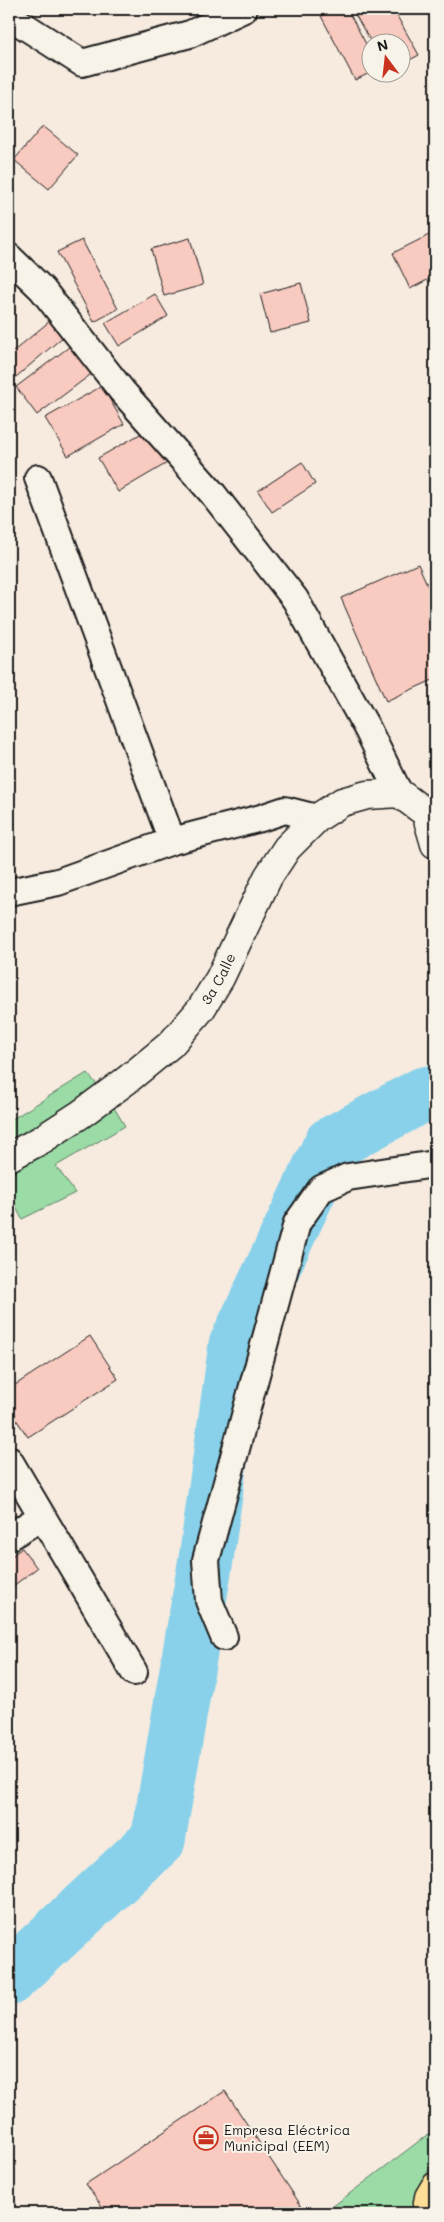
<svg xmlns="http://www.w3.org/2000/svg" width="444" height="2222" viewBox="0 0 444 2222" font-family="Mali,sans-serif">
  <rect width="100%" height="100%" fill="#f7ebe0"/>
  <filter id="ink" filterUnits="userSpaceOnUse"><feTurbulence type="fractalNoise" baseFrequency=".02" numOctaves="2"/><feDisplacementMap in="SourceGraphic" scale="10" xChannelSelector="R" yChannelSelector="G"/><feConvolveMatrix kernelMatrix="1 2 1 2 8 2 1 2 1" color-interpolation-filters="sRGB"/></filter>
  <g filter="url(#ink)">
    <path fill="#9adba6" stroke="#5b7c61" d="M87 1073 107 1096 125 1126 56 1166 75 1193 22 1219 9 1194V1121Z
      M435 2129V2165C420 2177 414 2196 411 2213H324Z"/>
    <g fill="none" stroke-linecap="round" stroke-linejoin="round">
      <path stroke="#89d1ea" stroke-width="55" d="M9 1978 158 1840 206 1559 236 1345 331 1144 424 1094 435 1092"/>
    </g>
    <path fill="#f9cabf" stroke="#1c1c1c" d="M335 9H347L372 55V72L355 80 321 16Z
      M352 9H393L419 55 402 64V42L372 44Z
      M43 126 78 155 49 189 14 160Z
      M435 232V276L410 289 393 253Z
      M190 238 203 285 164 296 151 249Z
      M82 240 118 309 94 322 57 252Z
      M301 283 311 323 270 333 260 294Z
      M155 294 168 316 119 346 105 323Z
      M51 320 64 336 9 383V355Z
      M73 344 94 372 37 415 16 387Z
      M102 386 124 424 68 456 45 418Z
      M149 429 169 462 118 492 98 458Z
      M302 462 315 484 272 512 258 491Z
      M418 564 435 602V679L386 701 341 598Z
      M90 1336 118 1379 28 1437 9 1409V1389Z
      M22 1548 37 1568 9 1589V1558Z
      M225 2091 306 2213H107L86 2184Z"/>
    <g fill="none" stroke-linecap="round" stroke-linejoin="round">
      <g stroke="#1c1c1c" stroke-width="30">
        <path id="street" d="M9 16 82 63 190 34 244 9
          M9 257 42 289 122 391 213 494 295 599 368 730 399 793
          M38 478 172 841
          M9 892 58 882 172 841 261 818 285 810 317 818
          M9 1460 134 1672
          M9 1537 41 1517
          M224 1637 209 1601 206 1560 297 1223 321 1189 348 1177 435 1164"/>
      </g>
      <g stroke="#1c1c1c" stroke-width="31">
        <g id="secondary">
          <path id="s1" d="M9 1157 41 1140 81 1114 127 1080 171 1044 201 1009 220 978 268 877 287 848 317 818 342 802 367 795 399 793 426 813 435 844"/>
        </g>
      </g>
      <g stroke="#1c1c1c" stroke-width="31">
        <path id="primary" d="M426 2213 429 2197 435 2187"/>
      </g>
      <use href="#street" stroke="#f7f3e8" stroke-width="26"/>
      <use href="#secondary" stroke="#f7f3e8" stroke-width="28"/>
      <use href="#primary" stroke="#fcde96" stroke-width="28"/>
    </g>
  </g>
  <defs>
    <g id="office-ring" transform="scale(1.25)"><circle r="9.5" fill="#f7f3e8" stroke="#c8321e" stroke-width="1.5"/><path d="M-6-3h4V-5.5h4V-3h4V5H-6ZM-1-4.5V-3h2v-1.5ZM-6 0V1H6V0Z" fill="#c8321e"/></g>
  </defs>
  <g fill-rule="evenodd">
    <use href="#office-ring" x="206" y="2138"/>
  </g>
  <g text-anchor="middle" stroke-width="4" stroke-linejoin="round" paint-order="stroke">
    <g font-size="14" fill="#1c1c1c" stroke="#f7f3e8">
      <text dy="5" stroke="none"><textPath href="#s1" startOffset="279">3a Calle</textPath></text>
    </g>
    <g font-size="14" fill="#1c1c1c" stroke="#f7f3e8" text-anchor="start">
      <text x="224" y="2135">Empresa Eléctrica<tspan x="224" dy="16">Municipal (EEM)</tspan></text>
    </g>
  </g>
  <rect width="444" height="2222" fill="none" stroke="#f7f3e8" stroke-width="30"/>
  <rect x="15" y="15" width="414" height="2192" fill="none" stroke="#1c1c1c" stroke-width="2" filter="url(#ink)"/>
  <g transform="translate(386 58) rotate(345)"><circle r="24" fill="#f7f3e8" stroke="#9f9d96"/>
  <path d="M0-4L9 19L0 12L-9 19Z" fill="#c8321e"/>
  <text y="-8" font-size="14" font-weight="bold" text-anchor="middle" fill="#1c1c1c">N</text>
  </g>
</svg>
